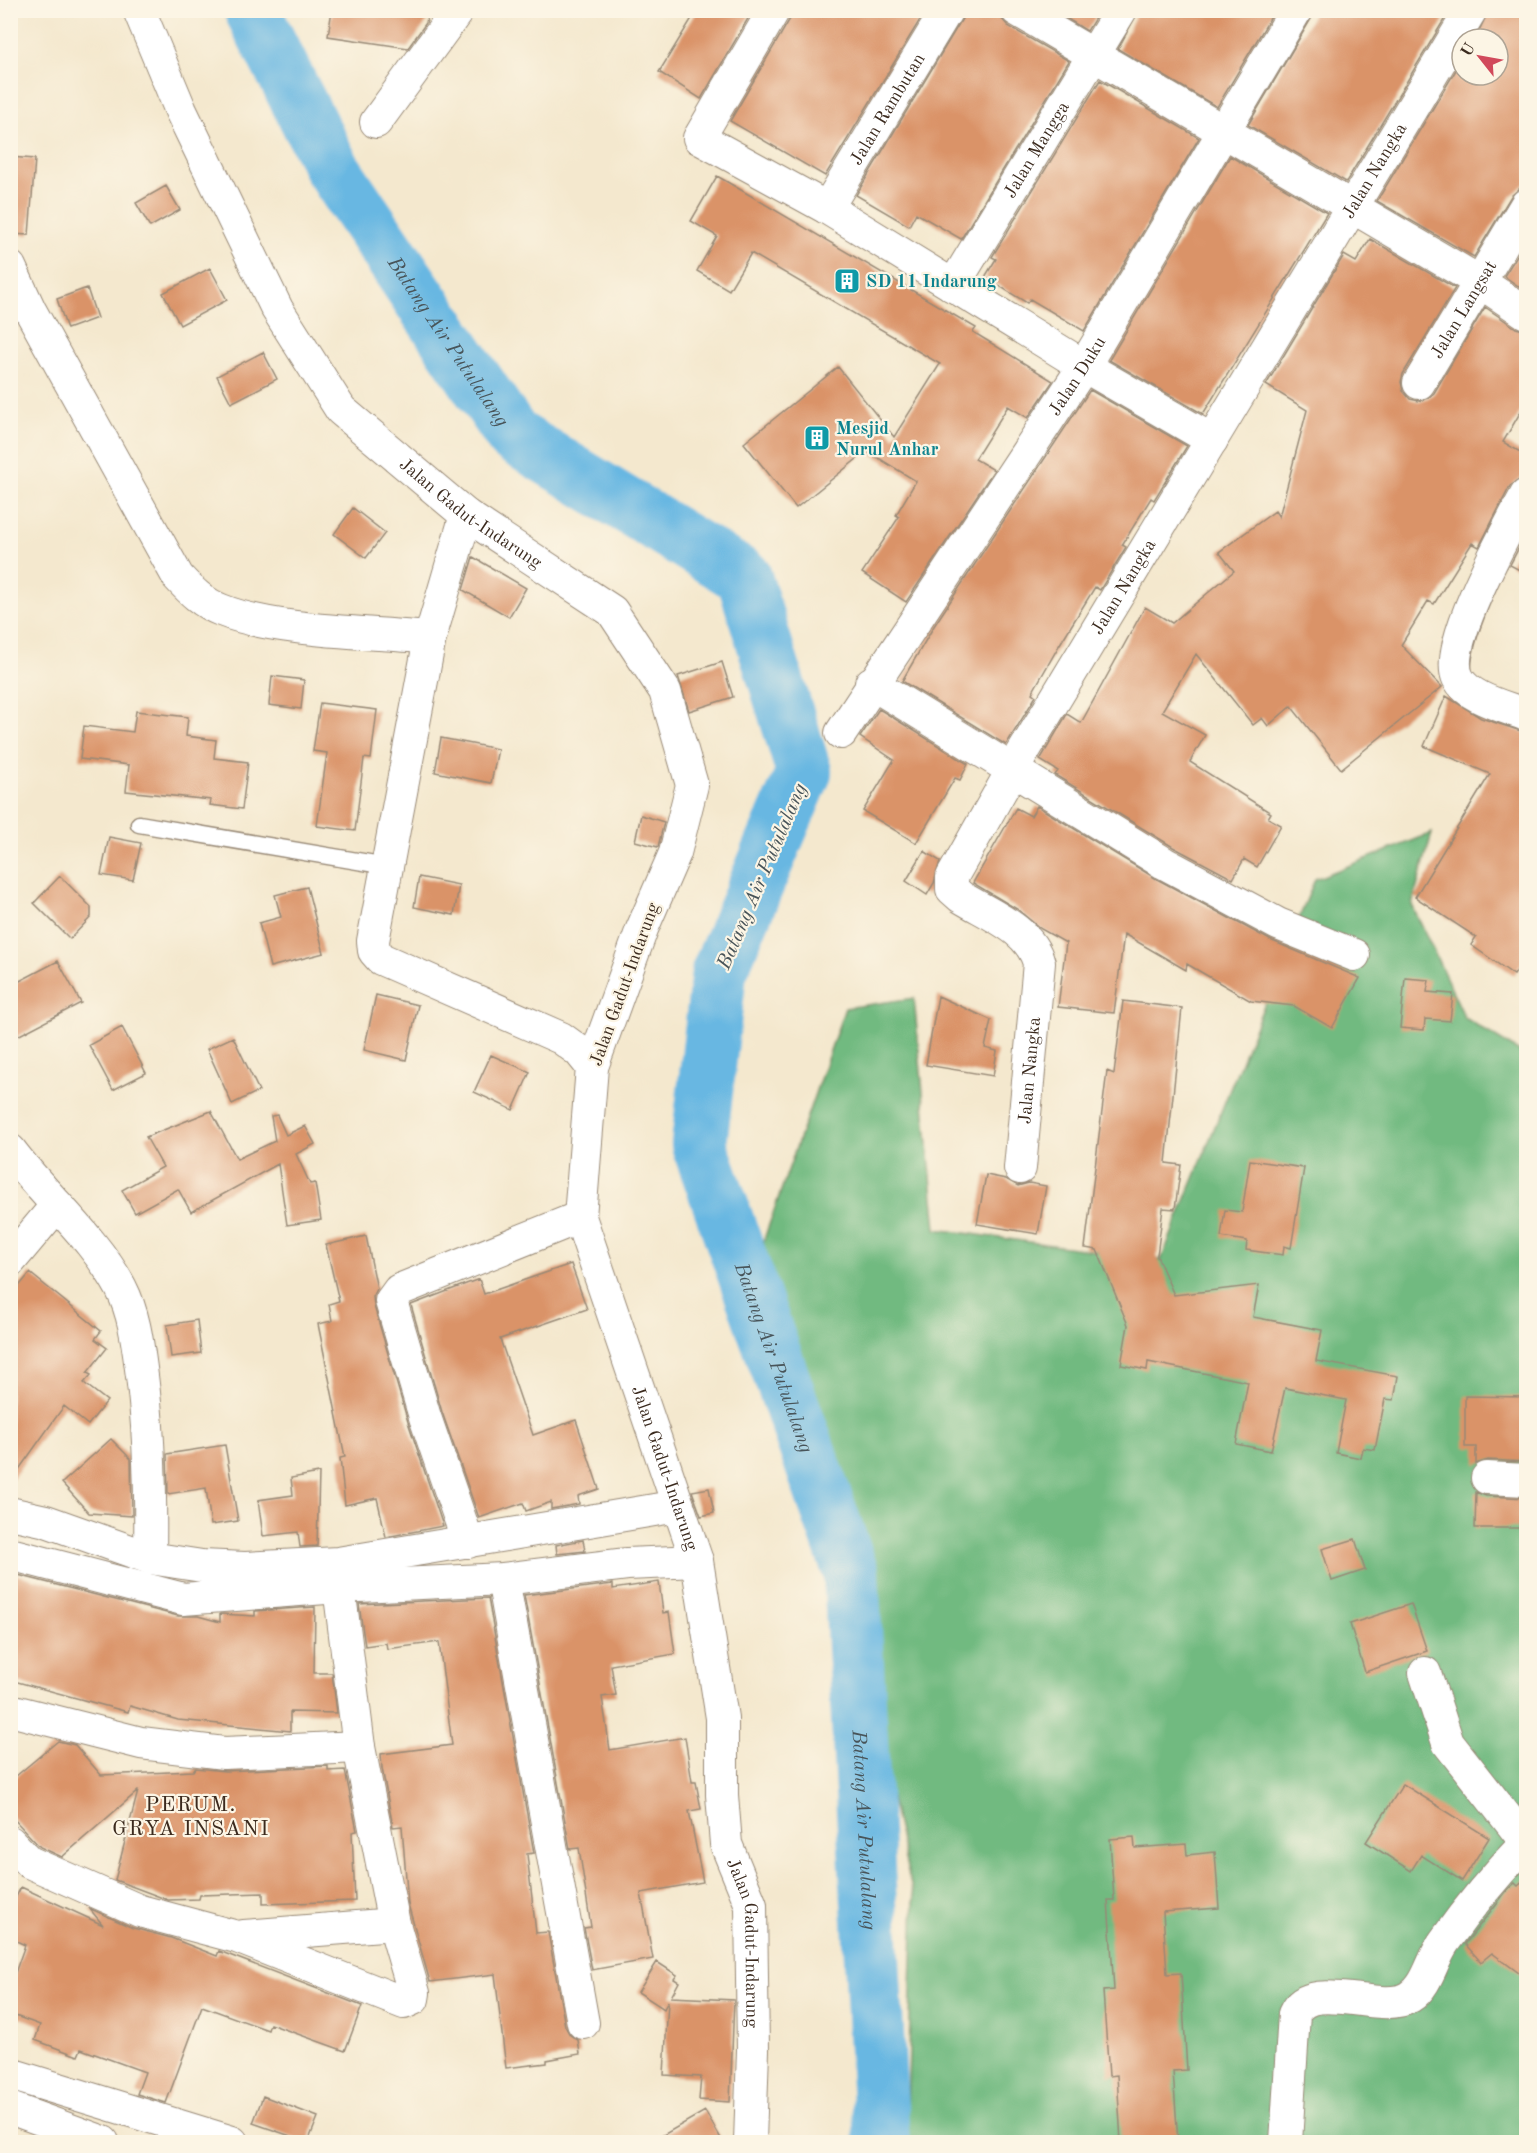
<svg xmlns="http://www.w3.org/2000/svg" width="1537" height="2153" viewBox="0 0 1537 2153" font-family="'Old Standard TT',serif">
  <rect width="100%" height="100%" fill="#fcf5e5"/>
  <filter id="ink" filterUnits="userSpaceOnUse"><feTurbulence type="fractalNoise" baseFrequency=".0167" numOctaves="2"/><feDisplacementMap in="SourceGraphic" scale="12" xChannelSelector="R" yChannelSelector="G"/><feConvolveMatrix kernelMatrix="1 2 1 2 8 2 1 2 1" color-interpolation-filters="sRGB"/></filter>
  <filter id="wash" filterUnits="userSpaceOnUse"><feTurbulence type="fractalNoise" baseFrequency=".008" numOctaves="4" result="noise"/><feDisplacementMap in="SourceGraphic" scale="24" xChannelSelector="R" yChannelSelector="G"/><feGaussianBlur stdDeviation="1.35" result="paint"/><feColorMatrix in="noise" values="0 0 0 0 0 0 0 0 0 0 0 0 0 0 0 0 0 1.4 0 .05"/><feComposite in="paint" operator="in"/></filter>
  <g filter="url(#wash)">
    <rect width="100%" height="100%" fill="#f4e8ce"/>
    <path fill="#71ba80" stroke="#56724f" stroke-width="1.5" d="M1432 833 1412 905 1465 1018 1526 1056V2142H906L914 1898 763 1242 845 1008 914 998 936 1229 1161 1260 1315 879Z"/>
    <g fill="none" stroke-linecap="round" stroke-linejoin="round">
      <path stroke="#68b7e2" stroke-width="56" id="s1" d="M252 10 332 168 513 436 744 577 804 772 719 972 699 1144 851 1573 882 2142"/>
    </g>
    <g id="blocks">
      <path fill="#da9367" d="M332 10H428L426 23 408 48 328 36Z
        M697 10H753L701 99 659 72Z
        M792 10H926L825 176 730 121 790 19Z
        M965 10H999L1002 19 1008 26 1069 61 961 239 916 213 909 226 856 195 962 19Z
        M1053 10H1100L1087 31Z
        M1139 10H1275L1217 107 1118 49Z
        M1314 10H1450L1346 182 1248 125 1311 19Z
        M1489 10H1527V182L1511 196 1474 257 1377 201 1462 60V75H1498V39H1475Z
        M1100 80 1199 138 1084 331 1030 299 1027 303 985 277 996 259 992 257Z
        M1230 156 1327 213 1203 414 1109 360Z
        M10 157 35 159 29 235 10 234Z
        M717 176 976 328 973 332 1053 381 1028 418 1008 406 975 459 994 470 906 602 862 573 899 517 896 515 916 481 867 451 796 508 744 443 838 367 894 437 940 364 751 253 729 290 697 271 717 236 691 221Z
        M166 186 180 210 150 227 136 203Z
        M1370 239 1455 288 1403 374 1401 382 1403 391 1410 399 1419 401 1428 398 1434 393 1485 307 1516 328 1527 331V401L1503 442 1527 456V470L1522 478 1510 486 1479 547 1472 543 1434 604 1428 601 1401 645 1442 687 1341 769 1291 706 1268 726 1262 718 1253 725 1196 654 1162 711 1205 735 1190 762 1271 813 1268 818 1281 825 1257 867 1244 859 1233 879 1173 847 1055 775 1058 771 1040 760 1067 714 1081 723 1145 607 1172 623 1234 571 1219 552 1275 511 1279 517 1307 410 1266 385 1344 255 1356 262Z
        M1521 249 1527 252V292L1504 276Z
        M210 268 227 300 180 325 163 293Z
        M87 288 97 318 67 329 57 299Z
        M263 352 277 379 231 403 217 376Z
        M1090 390 1187 446 1154 500 1151 498 1122 545 1126 547 1100 590 1095 587 1060 644 1032 693 1036 696 1006 745 902 681 934 626Z
        M353 508 385 533 366 558 334 534Z
        M1527 532V574L1510 565Z
        M473 557 526 588 509 617 463 590Z
        M722 662 733 697 689 711 678 676Z
        M272 676 304 680 301 709 269 705Z
        M1446 696 1481 718 1527 733V956L1514 975 1471 945 1476 937 1415 897 1490 774 1424 746Z
        M320 703 377 710 371 759 364 758 355 831 317 826 327 753 313 751Z
        M879 709 968 764 960 780 955 778 916 843 863 811 894 760 860 737Z
        M136 711 188 717 186 736 216 740 214 758 248 762 242 809 210 805 211 800 126 791 129 765 80 759 84 726 133 732Z
        M441 738 498 749 491 783 435 772Z
        M1037 806 1155 878 1270 940 1360 978 1332 1028 1294 1006 1251 1001 1187 964 1186 970 1124 934 1114 1013 1058 1007 1066 943 1041 929 1017 909 973 883 1016 808 1031 816Z
        M641 815 664 822 658 847 635 841Z
        M109 837 141 843 133 880 101 875Z
        M924 851 940 861 934 883 927 895 906 881Z
        M60 876 91 907V917L70 939 34 903Z
        M419 877 459 885 454 915 414 907Z
        M307 887 324 953 270 967 259 923 281 917 275 895Z
        M58 961 81 1003 10 1040V986Z
        M1405 978 1429 980 1427 992 1453 994 1450 1021 1425 1019 1424 1030 1400 1028Z
        M376 995 418 1005 406 1060 364 1050Z
        M938 996 991 1020 985 1048 997 1051 993 1076 926 1065Z
        M1123 1001 1182 1008 1166 1163 1181 1165 1175 1209 1163 1208 1157 1256 1174 1295 1259 1285 1253 1317 1322 1330 1316 1361 1398 1376 1394 1400 1385 1399 1375 1450 1363 1448 1361 1458 1336 1453 1346 1400 1285 1388 1271 1451 1236 1444 1248 1382 1148 1362 1147 1370 1121 1365 1128 1325 1097 1250 1085 1248 1107 1071 1114 1074Z
        M122 1027 146 1073 113 1090 89 1045Z
        M233 1037 259 1091 232 1104 207 1049Z
        M491 1055 530 1072 513 1110 474 1092Z
        M211 1111 237 1159 275 1141 271 1116 277 1115 286 1135 305 1126 315 1144 296 1154 310 1184 315 1183 321 1220 287 1225 278 1164 191 1212 178 1189 135 1213 122 1190 163 1167 146 1137Z
        M1250 1160 1304 1168 1291 1248 1284 1246 1283 1255 1246 1250 1247 1241 1221 1237 1225 1210 1242 1212Z
        M986 1175 1006 1179 1018 1186 1029 1183 1046 1186 1038 1234 977 1224Z
        M366 1236 377 1289 373 1297 374 1306 408 1422 443 1526 386 1537 377 1498 345 1505 340 1458 345 1457 318 1324 332 1321 329 1304 339 1301 326 1245Z
        M571 1264 587 1309 500 1339 533 1435 576 1420 599 1489 578 1496 579 1504 551 1509V1502L526 1511 523 1503 479 1518 442 1412 411 1305 479 1279 484 1294Z
        M30 1273 101 1331 95 1339 107 1348 87 1373 91 1375 84 1383 107 1401 88 1425 64 1406 10 1482V1297Z
        M197 1320 201 1353 171 1357 167 1325Z
        M1465 1396 1527 1397V1462L1488 1460 1476 1464V1447H1465Z
        M111 1439 131 1459 132 1516 89 1513 62 1483Z
        M225 1445 238 1521 211 1525 206 1488 168 1494 167 1454Z
        M319 1473 317 1546 300 1547 298 1532 263 1536 258 1500 293 1495 291 1478Z
        M709 1488 714 1513 701 1516 692 1491Z
        M1476 1492 1486 1496 1527 1498V1528H1475Z
        M1355 1539 1365 1570 1332 1581 1322 1549Z
        M583 1540 585 1551 557 1554 556 1545Z
        M10 1573 178 1616H198L220 1622V1614L255 1616V1611L315 1607 314 1673H332L337 1713 290 1712V1731L178 1720 130 1706 128 1712 10 1680Z
        M659 1582 663 1613 669 1612 675 1654 611 1665 616 1695 602 1697 610 1750 685 1737 692 1782H696L701 1809 689 1811 703 1882 641 1893 653 1959 592 1970 584 1928 591 1927 579 1848 570 1849 524 1595 613 1584V1589Z
        M488 1598 534 1853 527 1854 536 1933 548 1932 565 2026 570 2035 578 2040 580 2054 547 2060V2063L506 2068 495 1974 430 1982 408 1904 402 1826 393 1827 382 1768 381 1754 452 1745 439 1642 387 1649 386 1643 365 1646 359 1604Z
        M1411 1604 1427 1651 1365 1672 1350 1624Z
        M58 1741 75 1745 101 1775 193 1771 195 1768 225 1771 328 1766V1771L345 1770 357 1831 352 1832 355 1901 263 1904V1893L200 1895 199 1899 168 1900 115 1880 138 1791 62 1857 40 1847 10 1815V1781Z
        M1403 1784 1489 1838 1462 1881 1421 1855 1411 1871 1366 1842Z
        M1134 1837 1135 1848 1186 1844 1187 1855 1215 1852 1219 1908 1163 1912 1167 1974 1181 1973 1187 2070 1173 2071 1178 2142H1121L1117 2075 1109 2076 1103 1991 1114 1990 1108 1900H1114L1110 1839Z
        M1527 1878V1979L1492 1953 1481 1962 1465 1944 1508 1889 1515 1883 1518 1886Z
        M21 1887 103 1925 89 1908 133 1928 171 1938 217 1956 219 1951 362 2006 345 2051 270 2024 268 2030 202 2006 166 2103 137 2094 145 2072 81 2049 78 2056 35 2040 40 2025 10 2014V1987L25 1945 10 1938V1909Z
        M657 1962 677 1975 674 1979 679 1982 671 1997 734 2000 730 2102 699 2100 701 2077 664 2075 668 2001 664 2009 638 1992Z
        M263 2096 318 2117 308 2142 253 2123Z
        M705 2111 723 2142H651Z"/>
    </g>
  </g>
  <g filter="url(#ink)">
    <use href="#blocks" fill-opacity="0" stroke="#988976" stroke-width="1.5"/>
    <g fill="none" stroke-linecap="round" stroke-linejoin="round">
      <g stroke="#988976" stroke-width="19">
        <path id="service" d="M139 824 387 866"/>
      </g>
      <g stroke="#988976" stroke-width="34">
        <g id="minor">
          <path id="s2" d="M139 10 181 111 277 309 341 410 466 515 612 611 665 691 692 785 675 853 642 929 592 1067 580 1217 697 1561 722 1718V1795L726 1844 751 1905 753 2050 750 2142"/>
          <path d="M774 10 699 138 827 208 1084 366 1212 440"/>
          <path d="M1017 10 1480 282 1526 313"/>
          <path d="M376 122 458 10"/>
          <path id="s3" d="M827 208 947 10"/>
          <path d="M10 267 30 310 178 577C191 591 203 603 221 610 275 632 371 632 430 638"/>
          <path id="s4" d="M953 286 1121 10"/>
          <path id="s5" d="M1419 383 1526 205"/>
          <path d="M1526 495C1509 527 1442 646 1458 678 1469 699 1507 707 1526 715"/>
          <path d="M466 515 430 638 373 941 374 951 381 959 561 1038 579 1051 592 1067"/>
          <path d="M871 683 1164 863 1278 924 1354 955"/>
          <path id="s6" d="M841 733 1084 366 1296 10"/>
          <path d="M10 1150C45 1197 93 1236 121 1288 135 1315 138 1347 142 1376 150 1437 151 1496 150 1558L202 1566 245 1568 338 1563 678 1506"/>
          <path id="s7" d="M1020 1168 1039 963C1030 929 990 915 961 897L952 889V877L1013 769 1471 10"/>
          <path d="M10 1261 57 1205"/>
          <path d="M1487 1478 1526 1480"/>
          <path d="M10 1513 46 1521 150 1558"/>
          <path d="M468 1542 425 1417 391 1301 399 1290 580 1217"/>
          <path d="M10 1554 183 1599 339 1587 503 1579 627 1564 697 1561"/>
          <path d="M503 1579 583 2023"/>
          <path d="M1425 1673 1448 1743 1526 1842"/>
          <path d="M10 1710 141 1743 224 1753 359 1747"/>
          <path d="M10 1842 29 1862 140 1911 237 1937 404 2003 413 1999 414 1993 394 1924 359 1747 339 1587"/>
          <path d="M244 1936 394 1924"/>
          <path d="M10 2074 232 2142"/>
          <path d="M10 2108 103 2142"/>
          <path d="M1286 2142 1294 2014C1310 1977 1381 2015 1410 1997 1428 1986 1432 1959 1444 1942 1468 1908 1497 1873 1526 1843"/>
        </g>
      </g>
      <use href="#service" stroke="#fff" stroke-width="16"/>
      <use href="#minor" stroke="#fff" stroke-width="32"/>
    </g>
  </g>
  <defs>
    <g id="building-square" transform="scale(1.35)"><rect x="-9" y="-9" width="18" height="18" rx="4" fill="#0f9aa8" stroke="#fcf5e5"/><path d="M-4-6H4V6H1V3H-1V6H-4ZM-2.5-4.3h1.7v1.8h-1.7ZM.8-4.3h1.7v1.8H.8ZM-2.5-1h1.7V.8h-1.7ZM.8-1h1.7V.8H.8Z" fill="#fff"/></g>
  </defs>
  <g fill-rule="evenodd">
    <use href="#building-square" x="847" y="281"/>
    <use href="#building-square" x="817" y="438"/>
  </g>
  <g text-anchor="middle" stroke-width="4.5" stroke-linejoin="round" paint-order="stroke">
    <g font-size="18" fill="#3b2a1e" stroke="#fcf5e5">
      <text dy="6" stroke="none"><textPath href="#s3" startOffset="116">Jalan Rambutan</textPath></text>
      <text dy="6" stroke="none"><textPath href="#s4" startOffset="160">Jalan Mangga</textPath></text>
      <text dy="6" stroke="none"><textPath href="#s7" startOffset="1158">Jalan Nangka</textPath></text>
      <text dy="6" stroke="none"><textPath href="#s5" startOffset="86">Jalan Langsat</textPath></text>
      <text dy="6" stroke="none"><textPath href="#s6" startOffset="428">Jalan Duku</textPath></text>
      <text dy="6" stroke="none"><textPath href="#s2" startOffset="615">Jalan Gadut-Indarung</textPath></text>
      <text dy="6" stroke="none"><textPath href="#s7" startOffset="672">Jalan Nangka</textPath></text>
      <text transform="translate(624 984) rotate(-70)" y="6">Jalan Gadut-Indarung</text>
      <text dy="6" stroke="none"><textPath href="#s7" startOffset="98">Jalan Nangka</textPath></text>
      <text dy="6" stroke="none"><textPath href="#s2" startOffset="1696">Jalan Gadut-Indarung</textPath></text>
      <text dy="6" stroke="none"><textPath href="#s2" startOffset="2182">Jalan Gadut-Indarung</textPath></text>
    </g>
    <g font-size="18" font-weight="bold" fill="#0d838f" stroke="#fcf5e5" text-anchor="start">
      <text x="866" y="287">SD 11 Indarung</text>
      <text x="836" y="434">Mesjid<tspan x="836" dy="21">Nurul Anhar</tspan></text>
    </g>
    <g font-size="20" font-style="italic" fill="#485459" stroke="#fcf5e5">
      <text dy="7" stroke="none"><textPath href="#s1" startOffset="386">Batang Air Putulalang</textPath></text>
      <text transform="translate(761 876) rotate(-67)" y="7">Batang Air Putulalang</text>
      <text dy="7" stroke="none"><textPath href="#s1" startOffset="1592">Batang Air Putulalang</textPath></text>
      <text dy="7" stroke="none"><textPath href="#s1" startOffset="2078">Batang Air Putulalang</textPath></text>
    </g>
    <g font-size="21" letter-spacing="1.5" fill="#3b2a1e" stroke="#fcf5e5">
      <text x="191" y="1811">PERUM.<tspan x="191" dy="24">GRYA INSANI</tspan></text>
    </g>
  </g>
  <rect width="1537" height="2153" fill="none" stroke="#fcf5e5" stroke-width="36"/>
  <g transform="translate(1480 57) rotate(301)"><circle r="28" fill="#fcf5e5" stroke="#afa495" stroke-width="1.5"/>
  <path d="M0-4.5L10 22L0 15L-10 22Z" fill="#d1495b"/>
  <text y="-9" font-size="16" font-weight="bold" text-anchor="middle" fill="#3b2a1e">U</text>
  </g>
</svg>
